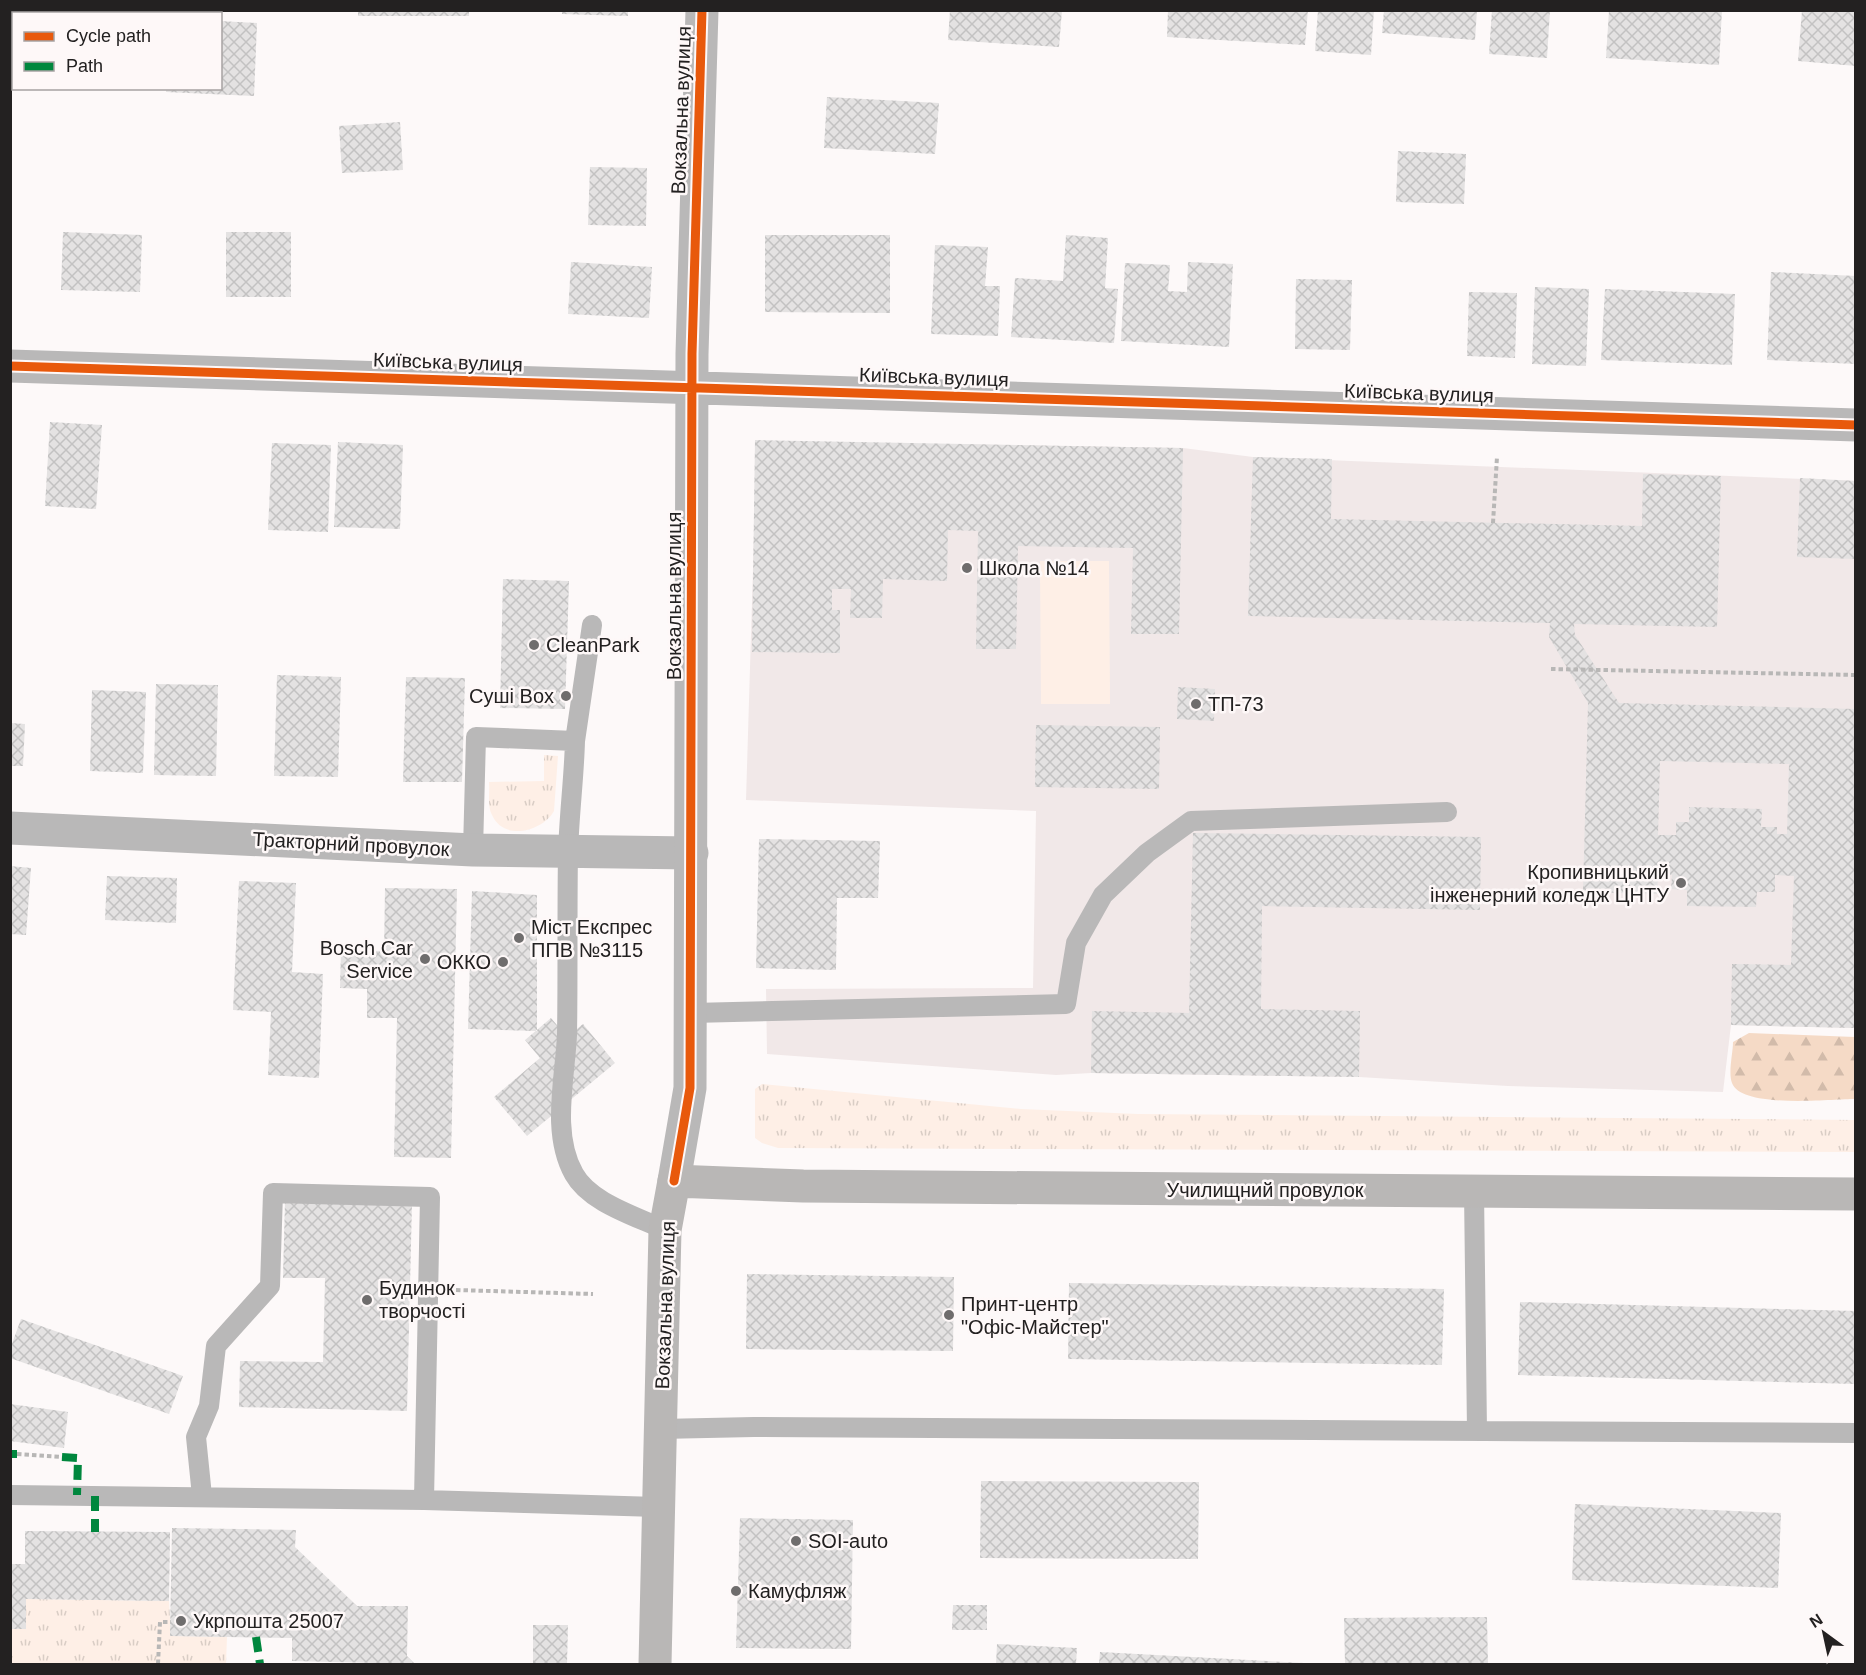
<svg xmlns="http://www.w3.org/2000/svg" width="1866" height="1675" viewBox="0 0 1866 1675" font-family="Arial,sans-serif">
  <defs>
    <pattern id="grass-tufts" width="24" height="20" patternUnits="userSpaceOnUse" patternTransform="scale(1.5)"><rect width="24" height="20" fill="#feefe6"/><path d="M3 7l-1-3M5 7V3M7 7l1-3M15 17l-1-3M17 17v-4M19 17l1-3" fill="none" stroke="#d9cdc5"/></pattern>
    <pattern id="forest-firs" width="22" height="20" patternUnits="userSpaceOnUse" patternTransform="scale(1.5)"><rect width="22" height="20" fill="#f5dac6"/><path d="M5 1l3.5 6h-7zM16 11l3.5 6h-7z" fill="#d2bbaa"/></pattern>
    <pattern id="building-cross-hatch" width="8" height="8" patternUnits="userSpaceOnUse" patternTransform="scale(1.5)"><rect width="8" height="8" fill="#e4e2e2"/><path d="M0 0l8 8M0 8l8-8" fill="none" stroke="#c3c2c2"/></pattern>
  </defs>
  <rect width="100%" height="100%" fill="#fdf9f9"/>
  <path fill="#f1e8e8" d="M950 444 1183 448 1253 457 1855 481V1028L1731 1025 1723 1092 1508 1086 1359 1077 1091 1073 1056 1075 767 1054 766 989 1033 988 1036 811 746 800 755 502Z"/>
  <path fill="url(#grass-tufts)" d="M544 755 558 756 554 811C543 831 504 842 492 815 487 806 490 792 489 782L544 781Z
    M762 1084 1021 1109 1138 1114 1855 1120V1152L778 1148 762 1143 755 1138V1089Z
    M26 1599 169 1601 171 1636 227 1637 226 1664H11V1629H26Z"/>
  <path fill="url(#forest-firs)" d="M1749 1033 1855 1037V1099C1831 1099 1741 1109 1732 1083 1728 1073 1733 1053 1733 1042Z"/>
  <path fill="#feefe6" d="M1040 561H1109L1110 704H1041Z"/>
  <path fill="url(#building-cross-hatch)" fill-rule="evenodd" d="M358 10H469V16H358Z
    M562 10H628V16L562 14Z
    M950 10H1062L1059 47 948 40Z
    M1168 10H1308L1305 45 1167 37Z
    M1318 10H1374L1371 55 1315 51Z
    M1384 10H1477L1475 40 1382 33Z
    M1492 10H1550L1547 58 1489 54Z
    M1609 10H1722L1719 65 1606 58Z
    M1802 10H1856V66L1798 61Z
    M220 21 257 23 254 96 166 92V88H220Z
    M827 97 939 103 935 154 824 148Z
    M400 122 403 170 342 173 339 126Z
    M1398 151 1466 154 1464 204 1396 202Z
    M590 167 647 168 646 226 588 225Z
    M63 232 142 235 140 292 61 290Z
    M226 232H291V297H226Z
    M765 235H890V313L765 312Z
    M1066 235 1108 238 1105 288 1118 289 1114 343 1011 337 1015 278 1063 281Z
    M935 245 988 247 985 286H1000L998 336 931 334Z
    M571 262 652 267 649 318 568 314Z
    M1188 262 1233 264 1229 347 1121 341 1125 263 1170 265 1168 291 1187 292Z
    M1771 272 1856 276V364L1767 360Z
    M1296 279 1352 280 1350 350 1295 349Z
    M1535 287 1589 289 1586 366 1532 364Z
    M1605 289 1735 294 1732 365 1601 360Z
    M1469 292 1517 293 1515 358 1467 356Z
    M50 422 102 425 96 509 45 506Z
    M755 440 1183 448 1179 634H1131L1133 548 1018 546 1016 649H976L978 531 948 530 947 581 883 579 882 618H850L851 589H832V610H840V653L752 652Z
    M338 442 403 445 400 529 334 527Z
    M272 443 331 445 328 532 268 530Z
    M1253 457 1332 459 1331 519 1642 526 1643 474 1721 476 1717 627 1574 624 1575 635 1619 703 1856 709V1028L1731 1025 1732 964 1791 965 1794 876 1775 875V892H1757L1756 907 1687 906V890L1671 889 1672 875H1658L1657 894 1583 892 1588 703 1549 637 1550 623 1248 616ZM1660 761 1789 764 1787 834H1777V827H1761L1762 809 1689 807V822H1676V835H1658Z
    M1800 478 1856 481V559L1797 557Z
    M503 579 569 581 565 709 500 708Z
    M277 675 341 677 338 777 274 776Z
    M406 677 465 678 462 782H403Z
    M156 684 218 685 216 776 154 775Z
    M1178 687 1215 689 1214 721 1177 719Z
    M92 690 146 692 143 773 90 771Z
    M10 723 25 724 23 766H10Z
    M1036 725 1160 727 1159 789 1035 787Z
    M1193 833 1481 837 1480 910 1262 906 1261 1009 1360 1011 1359 1077 1091 1073 1092 1011 1189 1013Z
    M759 839 880 841 878 898H837L836 970 756 968Z
    M10 866 31 868 26 935 10 934Z
    M107 876 177 878 176 923 105 920Z
    M239 881 296 883 292 972 323 974 319 1078 268 1075 271 1012 233 1010Z
    M385 888 457 889 451 1158 394 1157 397 1018H367V989L340 988 341 950 384 951Z
    M472 891 537 895V1031L468 1029Z
    M551 1018 567 1037 583 1024 615 1063 527 1136 494 1097 540 1058 525 1040Z
    M285 1201 412 1203 407 1411 239 1407 240 1361 323 1362 325 1278H283Z
    M747 1274 954 1277 953 1351 746 1349Z
    M1069 1283 1444 1289 1442 1365 1068 1359Z
    M1520 1302 1856 1311V1384L1518 1375Z
    M21 1319 183 1376 169 1414 10 1358V1349Z
    M10 1404 68 1412 64 1448 10 1441Z
    M981 1481 1199 1482 1198 1559 980 1558Z
    M1575 1504 1781 1513 1778 1588 1572 1580Z
    M740 1518 853 1520 851 1649 736 1648Z
    M172 1528 296 1530 295 1547 357 1606H408L407 1656 415 1664 292 1661V1638L170 1636Z
    M25 1531 170 1532 169 1601 26 1599V1629H10V1564H25Z
    M953 1605H987V1630H952Z
    M1487 1617 1488 1664H1345L1344 1618Z
    M533 1625H568L567 1664H533Z
    M997 1644 1077 1648 1076 1664H996Z
    M1100 1652 1304 1663V1664H1099Z"/>
  <g fill="none" stroke-linecap="round" stroke-linejoin="round">
    <path stroke="#b8b7b6" stroke-width="4" stroke-dasharray="4.5 3" stroke-linecap="butt" d="M1493 523 1497 457
      M1551 669 1856 675
      M456 1290 593 1294
      M17 1454 62 1457
      M158 1664 160 1622H171"/>
    <path stroke="#b9b8b8" stroke-width="20" d="M575 741 592 625
      M473 850 476 737 575 741C574 778 569 816 568 854 567 914 568 975 567 1035 565 1079 551 1133 574 1174 590 1203 636 1216 665 1230
      M692 1013 1066 1004 1076 943 1103 895 1147 853 1191 821 1447 812
      M1474 1191 1477 1431
      M660 1429 754 1427 1856 1433
      M10 1495 424 1500 657 1507
      M202 1496 196 1437 209 1406 216 1346 270 1286 273 1193 430 1197 424 1500"/>
    <path stroke="#b9b8b8" stroke-width="33" d="M10 828 473 850 692 853"/>
    <path stroke="#b9b8b8" stroke-width="33" d="M10 366 1856 425
      M674 1181 690 1088 692 354 702 10"/>
    <path stroke="#b9b7b6" stroke-width="33" d="M655 1664 665 1230 674 1181 803 1186 1856 1194"/>
    <path stroke="#00873e" stroke-width="8" stroke-dasharray="15 8" stroke-linecap="butt" d="M10 1454H17
      M62 1457 78 1458 77 1495
      M95 1496V1532
      M256 1637 260 1664"/>
    <g stroke="#fef8f8" stroke-width="13">
      <path id="cycleway" d="M10 366 1856 425
        M674 1181 690 1088 692 354 702 10"/>
    </g>
    <use href="#cycleway" stroke="#e8590c" stroke-width="9"/>
  </g>
  <g fill="#6f6d6d" stroke="#fef8f8" stroke-width="2">
    <circle cx="967" cy="568" r="6"/>
    <circle cx="534" cy="645" r="6"/>
    <circle cx="566" cy="696" r="6"/>
    <circle cx="1196" cy="704" r="6"/>
    <circle cx="1681" cy="883" r="6"/>
    <circle cx="519" cy="938" r="6"/>
    <circle cx="425" cy="959" r="6"/>
    <circle cx="503" cy="962" r="6"/>
    <circle cx="367" cy="1300" r="6"/>
    <circle cx="949" cy="1315" r="6"/>
    <circle cx="796" cy="1541" r="6"/>
    <circle cx="736" cy="1591" r="6"/>
    <circle cx="181" cy="1621" r="6"/>
  </g>
  <g text-anchor="middle" stroke-width="5" stroke-linejoin="round" paint-order="stroke">
    <g font-size="20" fill="#232121" stroke="#fef8f8">
      <text transform="translate(681 110) rotate(-88)" y="7">Вокзальна вулиця</text>
      <text transform="translate(448 362) rotate(2)" y="7">Київська вулиця</text>
      <text transform="translate(934 377) rotate(2)" y="7">Київська вулиця</text>
      <text transform="translate(1419 393) rotate(2)" y="7">Київська вулиця</text>
      <text transform="translate(674 596) rotate(-90)" y="7">Вокзальна вулиця</text>
      <text transform="translate(351 844) rotate(3)" y="7">Тракторний провулок</text>
      <text x="1265" y="1197">Училищний провулок</text>
      <text transform="translate(665 1305) rotate(-88)" y="7">Вокзальна вулиця</text>
    </g>
    <g font-size="20" fill="#232121" stroke="#fef8f8" text-anchor="start">
      <text x="979" y="575">Школа №14</text>
      <text x="546" y="652">CleanPark</text>
      <text x="554" y="703" text-anchor="end">Суші Box</text>
      <text x="1208" y="711">ТП-73</text>
      <text x="1669" y="879" text-anchor="end">Кропивницький<tspan x="1669" dy="23">інженерний коледж ЦНТУ</tspan></text>
      <text x="531" y="934">Міст Експрес<tspan x="531" dy="23">ППВ №3115</tspan></text>
      <text x="413" y="955" text-anchor="end">Bosch Car<tspan x="413" dy="23">Service</tspan></text>
      <text x="491" y="969" text-anchor="end">ОККО</text>
      <text x="379" y="1295">Будинок<tspan x="379" dy="23">творчості</tspan></text>
      <text x="961" y="1311">Принт-центр<tspan x="961" dy="23">"Офіс-Майстер"</tspan></text>
      <text x="808" y="1548">SOI-auto</text>
      <text x="748" y="1598">Камуфляж</text>
      <text x="193" y="1628">Укрпошта 25007</text>
    </g>
  </g>
  <rect width="1866" height="1675" fill="none" stroke="#232121" stroke-width="24"/>
  <rect x="12" y="12" width="210" height="78" fill="#fef8f8" stroke="#a6a2a2" stroke-width="1.5"/>
  <rect x="24" y="32" width="30" height="9" fill="#e8590c" stroke="#a6a2a2" stroke-width="1.5"/>
  <text x="66" y="42" font-size="18" fill="#232121">Cycle path</text>
  <rect x="24" y="62" width="30" height="9" fill="#00873e" stroke="#a6a2a2" stroke-width="1.5"/>
  <text x="66" y="72" font-size="18" fill="#232121">Path</text>
  <g transform="translate(1824 1633) rotate(327)" stroke="#fef8f8" stroke-width="4.5" paint-order="stroke">
  <path d="M0-4.5L10 22L0 15L-10 22Z" fill="#232121"/>
  <text y="-9" font-size="16" font-weight="bold" text-anchor="middle" fill="#232121">N</text>
  </g>
</svg>
